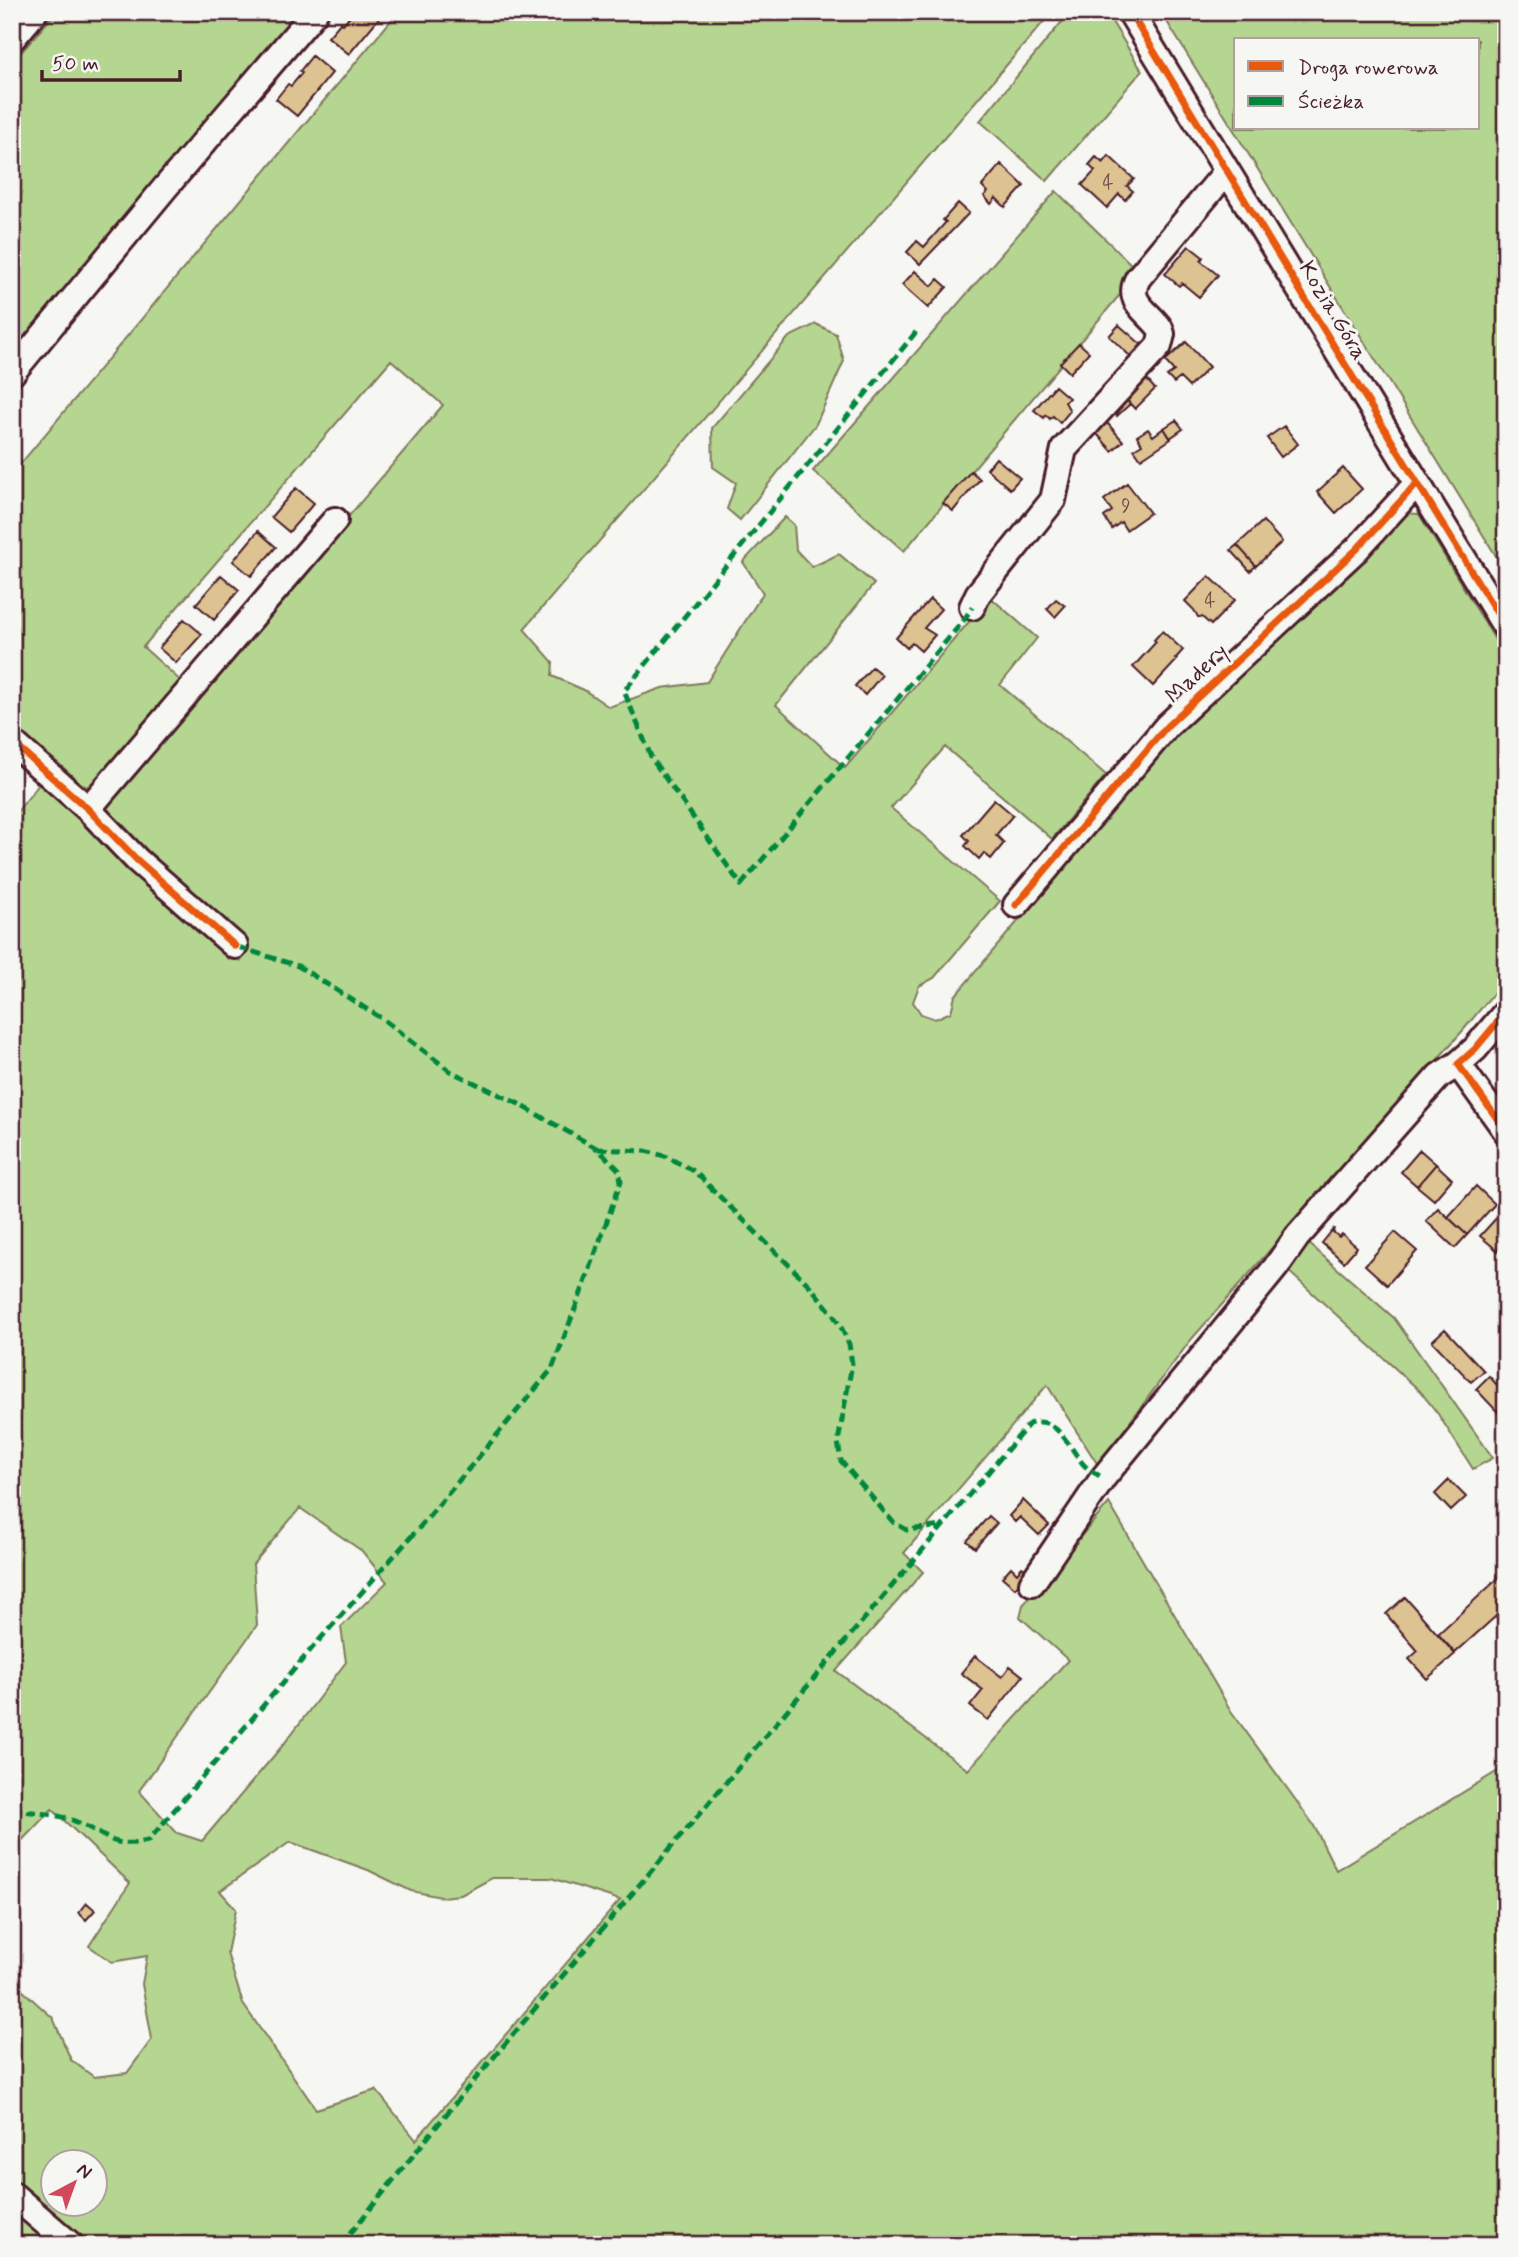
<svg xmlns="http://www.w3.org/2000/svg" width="1518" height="2257" viewBox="0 0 1518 2257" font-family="Mynerve,sans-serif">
  <rect width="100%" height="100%" fill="#f6f6f2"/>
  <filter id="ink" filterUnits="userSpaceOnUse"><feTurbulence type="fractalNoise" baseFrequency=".0143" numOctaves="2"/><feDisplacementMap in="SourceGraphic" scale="14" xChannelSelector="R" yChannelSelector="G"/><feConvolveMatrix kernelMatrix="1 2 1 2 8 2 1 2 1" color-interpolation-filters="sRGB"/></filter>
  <g filter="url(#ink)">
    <path fill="#b5d690" stroke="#807a5e" stroke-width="2" fill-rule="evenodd" d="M56 12H305L12 358V63Z
      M398 12H1052L524 629 553 662 552 676 584 690 609 707 662 688 707 682 763 593 743 562 785 517 794 525 796 550 812 567 839 554 874 584 776 705 845 768 990 597 1037 638 1000 685 1106 775 1052 839 945 747 891 808 1000 901 934 978 919 986 913 1002 921 1014 935 1019 951 1012 955 996 1162 750 1184 727 1343 581 1403 513 1419 514 1506 658V978L1465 1028 1190 1341 1098 1465 1047 1385 904 1553 923 1572 836 1671 968 1770 1068 1660 1020 1617 1023 1605 1109 1503 1231 1711 1313 1824 1336 1870 1506 1766V2245H12V1981L53 2018 71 2060 94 2077 127 2073 152 2039 142 1984 147 1956 112 1962 89 1946 130 1883 52 1809 12 1851V818L44 778 118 856 241 961 249 950 165 877 99 811 443 405 391 360 143 647 183 683 94 787 84 786 50 756 47 759 12 730V474ZM300 1508 362 1551 387 1582 341 1627 346 1662 283 1745 202 1841 177 1833 139 1791 257 1625 253 1564ZM290 1842 368 1870 411 1891 441 1897 461 1895 492 1878H551L620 1900 416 2140 376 2090 316 2109 243 2004 227 1953 236 1909 220 1891ZM52 2162H94V2204H52Z
      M1070 12H1106L1142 71 1047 181 980 121Z
      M1161 12H1506V572ZM1236 40H1478V128H1236Z
      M1056 191 1139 272 904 551 813 471Z
      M816 324 836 334 844 361 816 424 740 520 727 509 736 483 713 467 712 428 789 337Z
      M1307 1242 1394 1318 1493 1458 1473 1469 1438 1414 1420 1391 1286 1269Z"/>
    <path fill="#ddc292" stroke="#4a1f2b" stroke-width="2" d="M353 12H384L349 54 328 37 341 22 343 24Z
      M312 56 332 73 297 116 276 99 288 84 291 86 302 73 300 71Z
      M1109 156 1134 179 1127 186 1133 191 1125 200 1119 194 1107 208 1082 185 1095 171 1089 165 1096 157 1103 163Z
      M1001 164 1024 186 1005 207 996 198 991 204 984 196 988 192 982 186Z
      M958 203 969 213 920 264 907 252 917 241 924 247 946 222 943 220Z
      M1189 246 1203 257 1201 261 1218 275 1199 297 1182 283 1179 286 1165 274Z
      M915 271 932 286 938 279 947 287 928 308 902 285Z
      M1119 325 1143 346 1132 358 1109 336Z
      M1186 342 1209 367 1189 387 1180 378 1174 383 1167 376 1174 371 1165 361Z
      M1079 343 1089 352 1070 373 1060 363Z
      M1141 373 1155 389 1135 409 1120 393Z
      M1055 386 1069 398 1065 402 1070 411 1060 423 1053 416 1050 419 1046 415 1044 418 1034 410Z
      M1123 396 1130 404 1117 416 1109 408Z
      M1101 416 1123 441 1112 451 1090 426Z
      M1176 420 1183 429 1170 438 1164 428Z
      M1284 426 1298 444 1281 457 1267 438Z
      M1164 428 1171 439 1141 459 1134 449 1142 444 1137 436 1148 429 1153 436Z
      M996 458 1020 478 1010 489 987 469Z
      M1343 468 1362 489 1336 513 1317 492Z
      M971 471 980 479 953 511 943 503Z
      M1127 483 1150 513 1126 530 1121 522 1112 529 1104 517 1112 511 1104 500Z
      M296 488 314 503 289 532 271 517Z
      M1263 521 1282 542 1256 566 1237 545Z
      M258 531 276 547 251 576 233 561Z
      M1237 545 1256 566 1250 571 1231 550Z
      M221 575 239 590 214 620 196 604Z
      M1209 576 1235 600 1211 625 1202 617H1198L1194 610 1185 601Z
      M930 599 941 609 924 628 935 635 921 651 912 643 907 648 896 638Z
      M1056 599 1065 606 1055 617 1047 609Z
      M184 619 202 634 176 663 159 648Z
      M1162 631 1183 650 1175 659 1177 660 1153 686 1133 667 1156 642 1154 640Z
      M872 667 882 675 865 695 855 686Z
      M994 799 1013 815 996 835 1004 843 991 859 984 853 979 859 965 846 969 841 963 835Z
      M1420 1150 1436 1164 1417 1186 1401 1172Z
      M1436 1164 1452 1179 1434 1200 1417 1186Z
      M1476 1186 1495 1204 1467 1235 1448 1217Z
      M1438 1208 1467 1235 1455 1248 1426 1221Z
      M1500 1214 1504 1218 1506 1216V1242L1498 1251 1480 1236Z
      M1334 1228 1333 1232 1339 1237 1342 1234 1357 1247 1344 1262 1322 1243Z
      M1395 1232 1417 1251 1387 1285 1365 1265Z
      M1445 1329 1484 1371 1471 1382 1432 1341Z
      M1489 1376 1506 1395V1421L1476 1389Z
      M1449 1480 1466 1497 1451 1511 1435 1494Z
      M1023 1500 1049 1525 1039 1535 1020 1517 1015 1522 1009 1516Z
      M989 1516 997 1523 975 1548 967 1541Z
      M1011 1567 1017 1573 1022 1567 1029 1572 1015 1588 1002 1577Z
      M1506 1571V1607L1455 1653 1438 1634Z
      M1405 1597 1455 1654 1427 1679 1409 1659 1418 1651 1386 1614Z
      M975 1656 1002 1677 1010 1666 1023 1676 988 1720 970 1706 983 1690 961 1673Z
      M87 1903 95 1910 86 1920 79 1913Z"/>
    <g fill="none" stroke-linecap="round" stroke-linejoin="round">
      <g stroke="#4a1f2b" stroke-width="30">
        <path id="minor" d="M1130 12 1506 628
          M12 39 35 12
          M12 373 164 189 315 12
          M972 607 978 594 1053 500 1064 449 1159 346 1162 334 1160 328C1147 310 1125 302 1138 278L1227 171
          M12 742 88 809 137 860 235 946
          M88 809 335 520
          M1016 905 1167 726 1357 549 1417 483
          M1506 1012 1475 1049 1458 1064 1506 1131
          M1032 1583 1103 1478 1276 1267 1297 1237 1439 1076 1458 1064
          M12 2194 71 2245"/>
      </g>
      <use href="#minor" stroke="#f6f6f2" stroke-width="24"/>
      <path stroke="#00873e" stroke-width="5" stroke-dasharray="10 5" stroke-linecap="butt" d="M916 332 624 691 652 759 741 885 964 620 972 607
        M598 1149 645 1151 665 1156 694 1171 809 1285 832 1313 842 1329 849 1344 852 1364 838 1442 841 1461 893 1522 907 1530 943 1526
        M12 1810C31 1812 61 1814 77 1822 108 1835 110 1849 148 1841L314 1646 426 1520 552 1369 586 1280 621 1181 619 1170 598 1149 519 1104 450 1071 384 1020 298 966 235 946
        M341 2245 461 2096 1029 1424C1056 1413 1069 1448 1084 1465 1089 1470 1097 1474 1103 1478"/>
      <g stroke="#f6f6f2" stroke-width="11">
        <path id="cycleway" d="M1130 12 1506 628
          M12 742 88 809 137 860 235 946
          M1016 905 1167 726 1357 549 1417 483
          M1506 1012 1475 1049 1458 1064 1506 1131"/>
      </g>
      <use href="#cycleway" stroke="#e8590c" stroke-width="7"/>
    </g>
  </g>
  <g text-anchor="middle" stroke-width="6" stroke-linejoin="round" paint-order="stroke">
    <g font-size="19" fill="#6f4845">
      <text x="1108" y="189">4</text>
      <text x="1126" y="512">9</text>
      <text x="1210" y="607">4</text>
    </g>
    <g font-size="23" fill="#4a1f2b" stroke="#f6f6f2">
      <text transform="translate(1334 310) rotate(59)" y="8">Kozia Góra</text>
      <text transform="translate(1196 673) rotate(-43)" y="8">Madery</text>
    </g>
  </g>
  <rect width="1518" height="2257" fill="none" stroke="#f6f6f2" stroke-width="42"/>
  <rect x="21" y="21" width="1476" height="2215" fill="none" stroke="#4a1f2b" stroke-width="2.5" filter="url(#ink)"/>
  <rect x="1234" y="38" width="245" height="91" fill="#f6f6f2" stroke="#b1a0a2" stroke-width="2"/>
  <rect x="1248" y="61" width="35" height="10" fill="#e8590c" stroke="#b1a0a2" stroke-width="2"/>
  <text x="1298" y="74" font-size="21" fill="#4a1f2b">Droga rowerowa</text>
  <rect x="1248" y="96" width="35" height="10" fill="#00873e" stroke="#b1a0a2" stroke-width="2"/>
  <text x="1298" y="108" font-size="21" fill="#4a1f2b">Ścieżka</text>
  <g transform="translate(74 2183) rotate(41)"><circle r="33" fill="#f6f6f2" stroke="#b1a0a2" stroke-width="2"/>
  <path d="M0-5L12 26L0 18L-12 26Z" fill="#d1495b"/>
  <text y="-10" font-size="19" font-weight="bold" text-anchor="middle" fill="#4a1f2b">N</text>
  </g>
  <path d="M42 70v10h138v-10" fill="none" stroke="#4a1f2b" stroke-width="3.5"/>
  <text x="52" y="70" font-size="21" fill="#4a1f2b" stroke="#f6f6f2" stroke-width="5" paint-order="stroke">50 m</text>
</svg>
